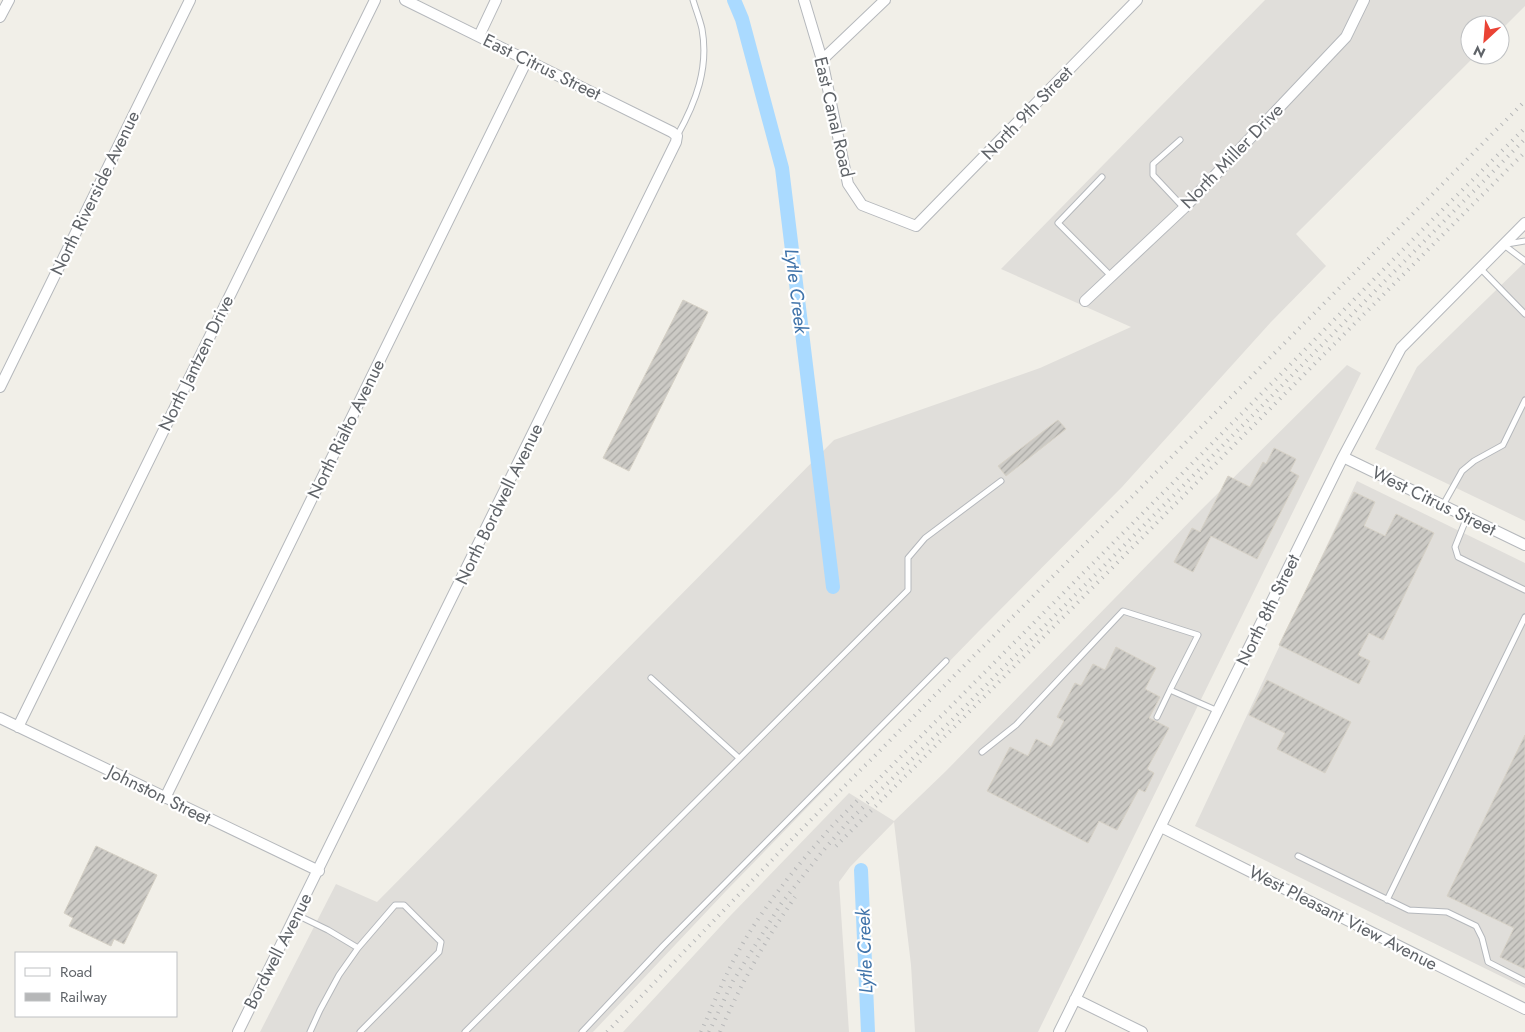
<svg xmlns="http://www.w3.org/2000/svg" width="1525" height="1032" viewBox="0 0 1525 1032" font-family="Jost,sans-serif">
  <defs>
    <pattern id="building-hatch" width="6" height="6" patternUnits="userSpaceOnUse" patternTransform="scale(1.25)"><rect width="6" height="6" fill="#cccac5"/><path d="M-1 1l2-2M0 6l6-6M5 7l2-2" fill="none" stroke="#a9a8a4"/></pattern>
  </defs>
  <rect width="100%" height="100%" fill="#f1efe8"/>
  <path fill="#e0deda" d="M1265 0H1525V6L1500 31V25H1470V55H1476L1296 234 1326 266 1271 322 1122 487 978 632 725 892 593 1032H260L336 884 377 902 834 440 1040 368 1131 327 1001 269Z
    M1525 262V521L1375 449 1417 367Z
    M1347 365 1361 373 1038 1032H915L911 965 894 822 850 867 839 882 849 1032H623L731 915 849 793 894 821 946 771 1201 510Z
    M1357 481 1525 563V988L1195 826Z"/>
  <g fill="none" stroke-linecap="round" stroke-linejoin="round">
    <path stroke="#aadaff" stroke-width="14" d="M734 0 742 19 782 168 833 587
      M861 870 868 1032"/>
  </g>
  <path fill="url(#building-hatch)" stroke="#d6d1c6" d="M683 300 708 312 629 471 603 458Z
    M1058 420 1066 429 1006 476 998 466Z
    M1274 448 1296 459 1290 471 1299 476 1257 559 1211 536 1193 572 1174 562 1192 528 1200 532 1228 476 1250 487 1263 462 1266 464Z
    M1354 492 1375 502 1364 526 1385 536 1396 514 1434 533 1383 640 1369 633 1358 655 1370 661 1359 684 1279 645Z
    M1116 647 1156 668 1145 689 1160 697 1149 718 1169 728 1147 769 1154 773 1145 792 1139 789 1117 830 1099 821 1088 843 987 791 1010 747 1028 756 1036 739 1051 747 1064 721 1057 717 1075 683 1081 686 1093 664 1105 670Z
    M1267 680 1351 722 1325 773 1277 749 1285 733 1249 715Z
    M1525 735V969L1500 957 1514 928 1447 896Z
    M96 846 157 875 124 944 114 939 111 946 69 926 73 918 64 913Z"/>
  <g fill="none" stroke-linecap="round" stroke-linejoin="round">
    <g stroke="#b5b8bc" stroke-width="7">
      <path id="service" d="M677 136C696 102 709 68 702 29 700 20 696 10 693 0
        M1180 140 1153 164V175L1184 208
        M1102 177 1058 223 1111 276
        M1507 244 1525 241
        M1504 245 1525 261
        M1480 268 1525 314
        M1443 505 1462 471 1474 461 1503 445 1525 400
        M1467 517 1455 547 1458 557 1525 590
        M651 678 739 758
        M1157 717 1170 690
        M982 752 1016 725 1123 611 1198 635 1170 690 1218 711
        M1298 856 1409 910 1447 912 1476 926 1482 938 1488 962 1525 981
        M1387 900 1525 617
        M297 915 328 930 358 948
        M310 1032 320 1010 339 975 358 948 395 905H404L441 942 439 952 360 1032
        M465 1032 908 590V558L925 538 1001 481
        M582 1032 663 946 946 661"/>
    </g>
    <g stroke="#b5b8bc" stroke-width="12">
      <path id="minor" d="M804 0 822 60 848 184 862 205 916 226 1137 0
        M0 17 9 0
        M479 36 496 0
        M822 60 885 0
        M1085 301 1184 208 1346 37 1364 0
        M0 387 190 0
        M1343 457 1525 545
        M0 718 319 871
        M18 727 375 0
        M165 798 527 60
        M1161 827 1525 1009
        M1075 999 1142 1032
        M238 1032C385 736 530 439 676 142L677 136 672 132 405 0
        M1059 1032 1343 457 1401 348 1525 223"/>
    </g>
    <use href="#service" stroke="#fff" stroke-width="5"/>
    <use href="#minor" stroke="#fff" stroke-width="10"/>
    <path stroke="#b6b7b8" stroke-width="4" stroke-dasharray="1 6" stroke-linecap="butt" d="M836 846 1525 152
      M607 1032 797 834 1525 101
      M701 1032C715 1000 728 968 746 938 771 897 802 860 833 825L1281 374 1423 229 1525 128
      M709 1032 733 981 781 904 822 852 848 822 953 719 1525 139
      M720 1032C740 985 766 939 795 897"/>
  </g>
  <g text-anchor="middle" stroke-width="4.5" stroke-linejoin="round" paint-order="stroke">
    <g font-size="18" fill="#5f6368" stroke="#fff">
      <text transform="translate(542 67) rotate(26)" y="6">East Citrus Street</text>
      <text transform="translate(1027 113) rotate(-46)" y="6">North 9th Street</text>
      <text transform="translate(834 117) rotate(77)" y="6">East Canal Road</text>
      <text transform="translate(1232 156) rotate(-46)" y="6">North Miller Drive</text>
      <text transform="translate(95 193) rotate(-64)" y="6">North Riverside Avenue</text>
      <text transform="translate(196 363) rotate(-64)" y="6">North Jantzen Drive</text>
      <text transform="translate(346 429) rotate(-64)" y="6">North Rialto Avenue</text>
      <text transform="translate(1434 501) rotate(26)" y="6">West Citrus Street</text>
      <text transform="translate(499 504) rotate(-64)" y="6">North Bordwell Avenue</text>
      <text transform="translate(1268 610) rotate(-64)" y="6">North 8th Street</text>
      <text transform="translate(159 795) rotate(26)" y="6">Johnston Street</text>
      <text transform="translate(1343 918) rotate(27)" y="6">West Pleasant View Avenue</text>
      <text transform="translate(278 951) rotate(-63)" y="6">Bordwell Avenue</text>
    </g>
    <g font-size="19" font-style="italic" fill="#4174aa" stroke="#fff">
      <text transform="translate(797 291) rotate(83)" y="7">Lytle Creek</text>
      <text transform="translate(864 951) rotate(-92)" y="7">Lytle Creek</text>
    </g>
  </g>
  <rect x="15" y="952" width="162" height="65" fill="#ffffff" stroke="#bfc1c3"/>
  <rect x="25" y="968" width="25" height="8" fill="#ffffff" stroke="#bfc1c3"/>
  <text x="60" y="977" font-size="15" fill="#5f6368">Road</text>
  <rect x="25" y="993" width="25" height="8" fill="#b6b7b8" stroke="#bfc1c3"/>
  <text x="60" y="1002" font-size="15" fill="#5f6368">Railway</text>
  <g transform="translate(1485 40) rotate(206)"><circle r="24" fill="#ffffff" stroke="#bfc1c3"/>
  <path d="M0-4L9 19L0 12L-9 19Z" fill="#ea4335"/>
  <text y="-8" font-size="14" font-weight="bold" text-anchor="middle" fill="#5f6368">N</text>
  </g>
</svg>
